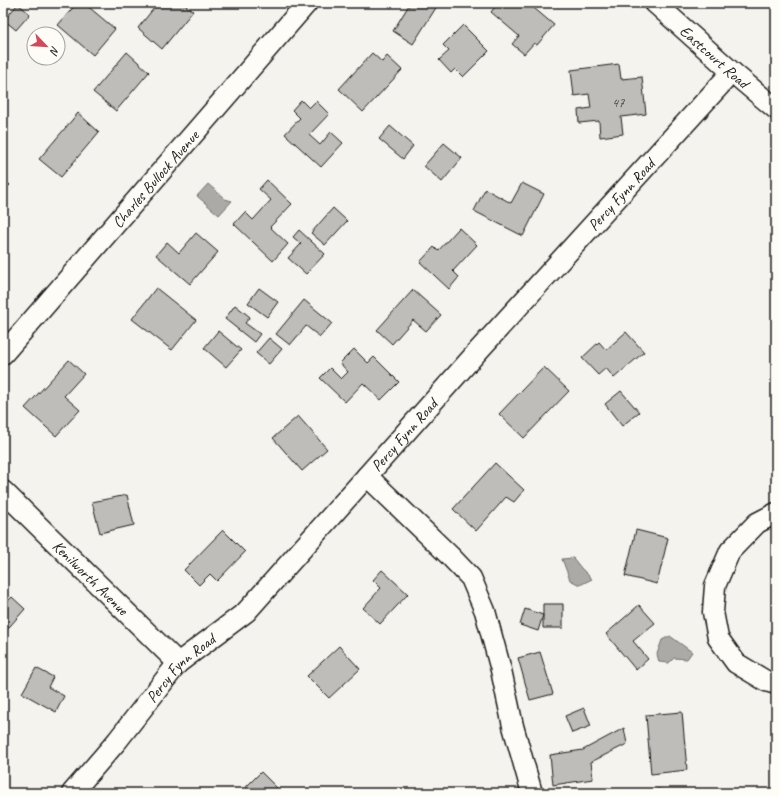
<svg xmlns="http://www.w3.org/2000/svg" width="779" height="796" viewBox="0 0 779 796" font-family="Caveat,sans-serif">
  <rect width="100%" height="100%" fill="#f4f3ee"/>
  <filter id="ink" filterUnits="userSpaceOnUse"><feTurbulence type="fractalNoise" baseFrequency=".025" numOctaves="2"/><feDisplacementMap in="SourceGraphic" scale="8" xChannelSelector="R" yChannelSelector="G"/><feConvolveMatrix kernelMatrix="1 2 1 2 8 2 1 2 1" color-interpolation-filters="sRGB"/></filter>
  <g filter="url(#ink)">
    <path fill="#abaaa6" stroke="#72716f" d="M208 184 225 199 232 201 219 215 197 196Z
      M573 558 581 568 592 579 580 585 570 580 562 559Z
      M670 636 692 652 687 659 674 658 669 663 659 662 657 654 662 640Z"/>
    <path fill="#bebdba" stroke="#1c1c1c" d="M77 3H84L115 29 93 55 58 25Z
      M158 3H182L193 11 162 49 138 28Z
      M406 3H439L413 44 393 31 409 5Z
      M498 3H528L554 25 537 45 534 43 524 54 512 44 519 36 491 12Z
      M18 4 30 14 16 30 4 20Z
      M463 25 489 51 463 77 455 69 451 73 439 60 449 51 443 45Z
      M127 52 149 72 116 111 93 92Z
      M372 53 382 62 387 56 402 70 363 112 339 89Z
      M619 64 621 79 642 77 646 114 621 117 623 134 600 137 599 121 579 123 578 110 591 108 589 94 574 96 571 70Z
      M301 100 309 108 316 101 329 114 309 135 320 145 331 132 343 143 321 167 285 134 300 118 292 110Z
      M78 113 99 132 61 177 39 159Z
      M390 126 413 146 403 159 379 139Z
      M444 143 462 158 442 182 424 166Z
      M3 178 10 185 3 191Z
      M267 180 292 204 270 227 288 244 273 261 234 224 245 212 253 220 271 200 259 189Z
      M522 183 544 194 523 236 474 211 485 189 511 203Z
      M333 208 347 221 325 245 311 233Z
      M459 228 477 245 453 271 459 277 449 289 420 262 434 247 438 251Z
      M299 230 325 254 306 274 288 258 301 244 293 237Z
      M196 233 218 252 190 284 156 255 167 242 179 253Z
      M156 288 196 320 172 350 132 319Z
      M259 288 278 302 267 317 248 303Z
      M413 290 441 315 426 331 413 320 392 344 377 330Z
      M304 300 332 323 320 337 306 326 290 345 276 334Z
      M235 305 250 317 245 323 260 334 254 342 225 319Z
      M218 331 241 350 226 367 204 348Z
      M626 332 644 352 614 378 606 368 598 375 582 358 599 342 606 350Z
      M269 338 282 349 269 364 256 353Z
      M354 349 368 363 374 357 399 382 381 400 363 383 345 402 320 378 330 368 341 379 348 372 340 363Z
      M69 360 84 374 64 396 80 410 56 436 25 408Z
      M544 367 569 391 524 438 499 414Z
      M621 391 639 412 622 426 605 404Z
      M298 416 327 449 302 471 273 438Z
      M495 463 524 490 514 502 506 497 476 531 453 509Z
      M127 495 134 525 100 533 92 502Z
      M223 530 245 552 217 581 210 574 199 585 184 570Z
      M636 530 668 538 657 584 625 576Z
      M382 570 408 594 380 624 363 608 381 588 373 580Z
      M12 597 25 609 3 634V598L7 602Z
      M543 604H563V628H543Z
      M639 605 655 623 633 641 648 659 636 670 606 634Z
      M525 609 543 615 538 631 520 625Z
      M339 646 360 669 329 698 307 676Z
      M540 652 553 694 530 700 518 658Z
      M36 668 53 677 48 687 64 696 56 712 22 693Z
      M584 708 591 726 572 733 565 716Z
      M682 712 687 770 651 774 646 715Z
      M624 728 627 744 591 762 593 779 553 785 550 755 583 750Z
      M261 772 282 793H240Z
      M657 789 673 793H656Z"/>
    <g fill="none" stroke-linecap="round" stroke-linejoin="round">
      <g stroke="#1c1c1c" stroke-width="23">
        <g id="minor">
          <path id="s1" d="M655 3 732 72 776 109"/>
          <path id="s2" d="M3 354 307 3"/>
          <path d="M367 476 450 556 471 578 485 611 501 670 513 726 532 793"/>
          <path id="s3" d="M3 491 178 663"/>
          <path d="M776 513 757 523 730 551 715 586 713 612 718 638 736 663 766 681 776 684"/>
          <path id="s4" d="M72 793 117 741 178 663 246 612 478 351 732 72"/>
        </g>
      </g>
      <use href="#minor" stroke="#fdfcf7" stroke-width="20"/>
    </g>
  </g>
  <g text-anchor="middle" stroke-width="4" stroke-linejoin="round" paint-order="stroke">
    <g font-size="14" fill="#444">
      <text x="618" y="107">47</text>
    </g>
    <g font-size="16" fill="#1c1c1c" stroke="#fdfcf7">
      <text dy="6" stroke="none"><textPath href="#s1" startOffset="80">Eastcourt Road</textPath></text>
      <text dy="6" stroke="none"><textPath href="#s2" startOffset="232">Charles Bullock Avenue</textPath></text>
      <text dy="6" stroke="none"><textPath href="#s4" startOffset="814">Percy Fynn Road</textPath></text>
      <text dy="6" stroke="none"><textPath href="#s4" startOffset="490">Percy Fynn Road</textPath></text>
      <text dy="6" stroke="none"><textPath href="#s3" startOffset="123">Kenilworth Avenue</textPath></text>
      <text dy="6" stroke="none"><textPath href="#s4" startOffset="166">Percy Fynn Road</textPath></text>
    </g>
  </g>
  <rect width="779" height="796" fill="none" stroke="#fdfcf7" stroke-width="16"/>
  <rect x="8" y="8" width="763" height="780" fill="none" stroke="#1c1c1c" stroke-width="1.5" filter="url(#ink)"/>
  <g transform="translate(46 46) rotate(115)"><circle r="19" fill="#fdfcf7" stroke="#a3a29f"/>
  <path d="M0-3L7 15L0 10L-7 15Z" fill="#d1495b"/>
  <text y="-6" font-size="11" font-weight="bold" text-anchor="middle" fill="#1c1c1c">N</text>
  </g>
</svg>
